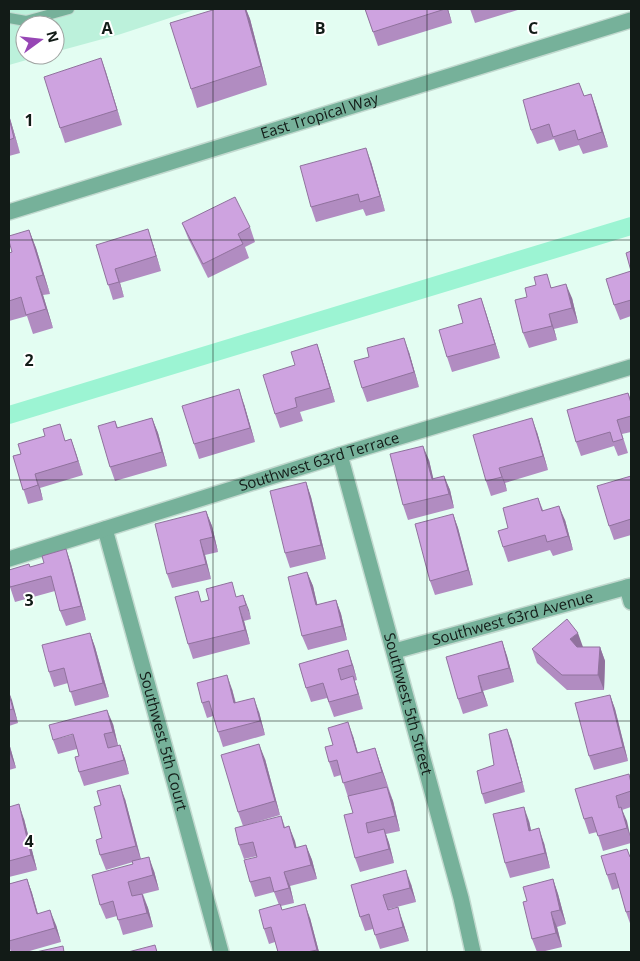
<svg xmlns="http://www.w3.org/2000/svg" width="640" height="961" viewBox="0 0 640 961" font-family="'Open Sans',sans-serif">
  <rect width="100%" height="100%" fill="#e3fdf2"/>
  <path fill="#bcf1db" d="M9 9H197L121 34 55 52V25H25V55H44L9 65Z"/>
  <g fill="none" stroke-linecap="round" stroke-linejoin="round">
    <path stroke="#9cf4d3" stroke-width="18" d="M9 415 631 226"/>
    <g stroke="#c2d9cf" stroke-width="12">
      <path id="lane" d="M9 18 26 21 69 9"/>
    </g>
    <g stroke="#c2d9cf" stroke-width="18">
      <g id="street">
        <path id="s1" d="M9 212 631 20"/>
        <path id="s2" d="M340 455 461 898 473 952"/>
        <path id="s3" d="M105 529 221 952"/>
        <path id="s4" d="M9 559 340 455 631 367"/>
        <path d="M627 587 631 602"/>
        <path id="s5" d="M395 651 631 586"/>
      </g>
    </g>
    <use href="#lane" stroke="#76b19a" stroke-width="10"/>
    <use href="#street" stroke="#76b19a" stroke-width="15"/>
  </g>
  <path fill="#b18cc1" d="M216 9H246L250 19 267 85 197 108 191 89Z
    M365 9H448L452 23 378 46Z
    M470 9H521L475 23Z
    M101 58 122 125 65 143 60 128Z
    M579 83 584 96 591 94 608 147 583 154 579 145 559 151 554 139 537 144 531 130Z
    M9 115 20 153 9 156Z
    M371 162 385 211 366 216 363 209 316 222 311 207Z
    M182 223 250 227 255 242 245 247 249 258 208 278 188 238Z
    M29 230 36 248 50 294 43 295 53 328 33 334 27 316 9 321V253L12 252Z
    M153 244 161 271 120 283 124 297 113 300 96 245Z
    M631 251V316L620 320 614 305 631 271Z
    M552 287 572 298 578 323 554 329 557 340 529 348 523 333 527 297Z
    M481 298 486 313 500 358 452 372 447 357 463 323Z
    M317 344 322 359 335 402 300 412 303 421 280 428 275 414 295 365Z
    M409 352 419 387 367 402 362 388Z
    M628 393 631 400V432L622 434 628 453 618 456 614 446 581 456 576 442Z
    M244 404 255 442 199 459 194 444Z
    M152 418 158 433 167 466 115 481 110 467 115 421 118 428Z
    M537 432 548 470 505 483 507 491 491 496 486 481Z
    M71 439 83 475 40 488 43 500 28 504 13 456Z
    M429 460 433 479 444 476 450 490 454 508 408 520 403 505Z
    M631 476V535L614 540 609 526Z
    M306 482 311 497 326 559 290 568 285 553Z
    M538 498 543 510 565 520 573 550 553 556 550 550 508 562 503 547 508 528Z
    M206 511 212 526 218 552 205 555 211 579 172 588 167 574Z
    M453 514 458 528 473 585 435 595 430 581Z
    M66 549 71 564 86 620 66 626 60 611 55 591 15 602 10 587 31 567 44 563Z
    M307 572 313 586 317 605 336 600 341 614 347 640 308 650 302 636Z
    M243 595 251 619 244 621 250 644 193 659 188 644 202 602 209 600 238 597Z
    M90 633 95 647 109 697 75 706 68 683 54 687 49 672Z
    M502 641 507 656 514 682 483 691 488 706 463 714 458 699Z
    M583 647H600L605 661 604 690H567L537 663 532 649Z
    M299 664 353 665 357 680 354 681 363 709 334 717 327 698 311 702 306 688Z
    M232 689 236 703 259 712 265 735 223 747 213 716 207 718 202 703Z
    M9 692 18 723 9 726Z
    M610 695 615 709 628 761 594 770 589 756Z
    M113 724 118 745H120L125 759 129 774 84 786 79 772V756L77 749 58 754 53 740Z
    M353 736 358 753 375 748 393 801 400 831 386 834 389 843 394 863 360 872 355 858 353 813 341 775 334 777 329 762 333 745Z
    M511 739 525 792 485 804 482 794 494 765Z
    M9 743 16 768 9 770Z
    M265 759 280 815 243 826 238 812Z
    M631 781V807L622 810 631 838V843L603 851 597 832 589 834 584 819Z
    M125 799 141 859 154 871 159 890 143 894 148 908 153 927 123 935 117 916 106 919 100 905 133 864V862L106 870 100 855 102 838Z
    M9 807 24 819 37 870 9 877Z
    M281 816 285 827 289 826 296 848 306 845 312 860 317 879 290 886 294 903 281 906 282 910 310 918 319 952H278L275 942 269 944 264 929 279 905 274 892 255 897 250 882 257 856 244 859 239 845Z
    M529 821 531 830 544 843 550 868 510 878 505 863Z
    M627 849 630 857 631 856V926L626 912 619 888 612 890 607 875Z
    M27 879 32 893 38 914 56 925 61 942 26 952H11L9 946V884Z
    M553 879 558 894 566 924 557 927 562 947 541 952H537L532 939 527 901Z
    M411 884 416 902 389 909 403 922 409 941 380 949 373 929 365 931 360 917 351 885Z"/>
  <path fill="#90729d" d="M245 9H246L250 19 267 85 261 66Z
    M447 9H448L452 23Z
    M101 58 106 72 122 125 117 110Z
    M591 94 596 108 608 147 602 132Z
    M9 115 20 153 9 118Z
    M366 148 371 162 385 211 380 196Z
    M148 229 153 244 161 271 156 256Z
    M29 230 36 248 50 294 43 275Z
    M115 269 120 283 124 297 119 282Z
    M36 277 43 295 53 328 46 309Z
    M566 284 572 298 578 323 572 308Z
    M481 298 486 313 500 358 495 344Z
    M549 314 554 329 557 340 552 326Z
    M404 338 409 352 419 387 414 372Z
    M317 344 322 359 335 402 330 388Z
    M239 389 244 404 255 442 250 428Z
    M152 418 158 433 167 466 162 452Z
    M532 418 537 432 548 470 543 456Z
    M71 439 76 453 83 475 78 461Z
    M423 446 429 460 437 494 432 479Z
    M499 468 505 483 507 491 502 477Z
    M35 474 40 488 43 500 38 485Z
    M444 476 450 490 454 508 449 494Z
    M306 482 311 497 326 559 321 545Z
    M559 506 565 520 573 550 568 536Z
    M206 511 212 526 218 552 213 537Z
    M453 514 458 528 473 585 468 570Z
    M200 540 205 555 211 579 206 564Z
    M66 549 71 564 86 620 81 606Z
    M307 572 313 586 321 620 316 605Z
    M243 595 249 610 251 619 246 605Z
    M336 600 341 614 347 640 342 626Z
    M239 607 244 621 250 644 245 630Z
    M90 633 95 647 109 697 103 683Z
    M578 633 583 647 576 653 570 639Z
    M502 641 507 656 514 682 509 668Z
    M600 647 605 661 604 690 598 675Z
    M348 650 353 665 357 680 352 665Z
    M227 675 232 689 239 718 234 703Z
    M353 676 358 691 363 709 358 694Z
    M478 676 488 706 482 692Z
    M9 692 12 700 18 723 13 709Z
    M610 695 615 709 628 761 623 747Z
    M254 698 259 712 265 735 260 721Z
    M107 710 113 724 118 746 113 732Z
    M348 722 353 736 362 768 357 753Z
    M507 729 511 739 525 792 522 782Z
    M9 743 16 768 10 754 9 748Z
    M259 744 265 759 280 815 275 801Z
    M120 745 125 759 129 774 124 760Z
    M375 748 388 787 382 772Z
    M120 785 125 799 141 860 136 846Z
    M387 787 393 801 400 831 395 816Z
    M19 804 24 819 37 870 31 855Z
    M524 807 529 821 534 845 529 831Z
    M621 807 627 821 631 839 627 828Z
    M289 826 295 841 300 862 295 848Z
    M539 828 544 843 550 868 545 853Z
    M384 829 389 843 394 863 389 849Z
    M306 845 312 860 317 879 311 865Z
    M149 857 154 871 159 890 153 875Z
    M406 870 411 884 416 902 410 888Z
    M284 872 290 886 294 903 289 888Z
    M27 879 32 893 42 929 37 914Z
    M553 879 558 894 566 924 560 910Z
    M142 894 148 908 153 927 147 913Z
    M305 904 310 918 319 952H318L317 950Z
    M398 907 403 922 409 941 403 927Z
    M50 910 56 925 61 942 55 928Z
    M551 912 557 927 562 947 556 933Z"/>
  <path fill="#cea3e0" stroke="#90729d" d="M216 9H245L261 66 191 89 170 23Z
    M365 9H445L373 32Z
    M101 58 117 110 60 128 44 77Z
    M579 83 584 96 591 94 602 132 578 140 575 130 553 137 549 124 531 130 523 100Z
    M9 118 14 138 9 140Z
    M366 148 380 196 360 202 358 194 311 207 300 166Z
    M235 197 250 227 238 234 243 244 203 264 182 223Z
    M148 229 156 256 115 269 119 282 108 285 96 245Z
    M29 230 43 275 36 277 46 309 26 315 21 297 9 301V253L12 252 9 241V236Z
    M631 251V300L614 305 606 279 631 271 626 253Z
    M547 274 551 288 566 284 572 308 549 314 552 326 523 333 515 300 527 297 525 288 536 285 534 277Z
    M481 298 495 344 447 357 439 330 463 323 458 305Z
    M404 338 414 372 362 388 354 361 369 357 367 348Z
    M317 344 330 388 295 398 297 407 275 414 263 375 295 365 291 352Z
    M239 389 250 428 194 444 182 406Z
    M628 393 631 403V416L617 420 623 439 613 442 610 432 576 442 567 410Z
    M152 418 162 452 110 467 98 426 115 421 117 428Z
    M532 418 543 456 499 468 502 477 486 481 473 435Z
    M60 424 65 441 71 439 78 461 35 474 38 485 23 490 13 456 21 454 18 444 45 436 43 429Z
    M423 446 432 479 444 476 449 494 403 505 390 454Z
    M631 476V519L609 526 597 486Z
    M306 482 321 545 285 553 270 491Z
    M538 498 542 511 559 506 568 536 547 542 545 535 503 547 498 531 508 528 503 508Z
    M206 511 213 537 200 540 206 564 167 574 155 524Z
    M453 514 468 570 430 581 415 524Z
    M66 549 81 606 60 611 51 576 10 587 9 583V570L29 564 30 567 44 563 42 556Z
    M307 572 316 605 336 600 342 626 302 636 288 577Z
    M232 582 236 597 243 595 246 605 239 607 245 630 188 644 175 597 198 591 201 602 209 600 206 589Z
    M567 619 578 633 570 639 577 647H600L598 675H562L532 649Z
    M90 633 103 683 70 692 64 668 49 672 42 645Z
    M502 641 509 668 478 676 482 692 458 699 446 657Z
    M348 650 352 665 338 669 341 680 353 676 358 694 329 702 323 683 306 688 299 664Z
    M227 675 234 703 254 698 260 721 218 732 209 701 202 703 197 683Z
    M9 694 13 709 9 710Z
    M610 695 623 747 589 756 575 703Z
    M107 710 113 732 104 734 108 748 120 745 124 760 79 772 75 757 79 756 73 734 53 740 49 725Z
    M348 722 357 753 375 748 382 772 343 783 337 760 329 762 325 747 333 745 328 728Z
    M507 729 522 782 482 794 477 771 494 765 489 734Z
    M259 744 275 801 238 812 221 755Z
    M629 774 631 783V791L616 796 619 808 621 807 627 828 598 836 592 817 584 819 575 789Z
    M120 785 136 846 100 855 96 840 102 838 94 807 101 805 97 791Z
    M387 787 395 816 366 823 368 833 384 829 389 849 355 858 344 815 353 813 348 796Z
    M19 804 31 855 9 861V807Z
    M524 807 529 831 539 828 545 853 505 863 493 814Z
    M281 816 284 828 289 826 295 848 306 845 311 865 284 872 289 888 274 892 270 877 250 882 244 860 257 857 253 842 239 845 235 828Z
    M627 849 630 857 631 856V911L626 912 615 873 607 875 601 856Z
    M149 857 153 875 128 882 132 896 142 894 147 913 118 920 113 901 100 905 92 875 133 864 132 861Z
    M406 870 410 888 383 895 388 910 398 907 403 927 375 935 369 914 360 917 351 885Z
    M27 879 37 914 50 910 55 928 9 941V884Z
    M553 879 560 910 551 912 556 933 532 939 523 902 527 901 523 887Z
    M280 904 282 910 305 904 317 950 307 952H278L271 927 264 929 259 910Z
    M155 945 157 952H128Z
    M63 946 64 952H36Z"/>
  <path fill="none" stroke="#121b17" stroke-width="1" stroke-opacity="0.55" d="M213 9V952M427 9V952M9 240H631M9 480H631M9 721H631"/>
  <g text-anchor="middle" stroke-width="4" stroke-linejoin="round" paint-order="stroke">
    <g font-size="15" fill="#121b17" stroke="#fff">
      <text dy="5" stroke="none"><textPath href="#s1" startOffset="325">East Tropical Way</textPath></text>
      <text dy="5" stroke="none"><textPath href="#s4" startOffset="325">Southwest 63rd Terrace</textPath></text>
      <text dy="5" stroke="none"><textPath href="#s5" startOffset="122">Southwest 63rd Avenue</textPath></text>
      <text dy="5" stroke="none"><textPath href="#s2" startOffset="258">Southwest 5th Street</textPath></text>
      <text dy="5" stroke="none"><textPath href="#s3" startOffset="220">Southwest 5th Court</textPath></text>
    </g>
  </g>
  <g font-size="16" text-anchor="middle" font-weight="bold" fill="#121b17" stroke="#fff" stroke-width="4" stroke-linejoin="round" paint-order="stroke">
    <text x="107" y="34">A</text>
    <text x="320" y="34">B</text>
    <text x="533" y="34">C</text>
    <text x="29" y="126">1</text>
    <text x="29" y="366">2</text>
    <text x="29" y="606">3</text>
    <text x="29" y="847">4</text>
  </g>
  <rect width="640" height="961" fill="none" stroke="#121b17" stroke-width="20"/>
  <g transform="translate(40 40) rotate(75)"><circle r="24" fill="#ffffff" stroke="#a0a4a2"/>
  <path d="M0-4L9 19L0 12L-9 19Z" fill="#9746b5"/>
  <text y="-8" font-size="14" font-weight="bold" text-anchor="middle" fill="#121b17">N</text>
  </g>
</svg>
